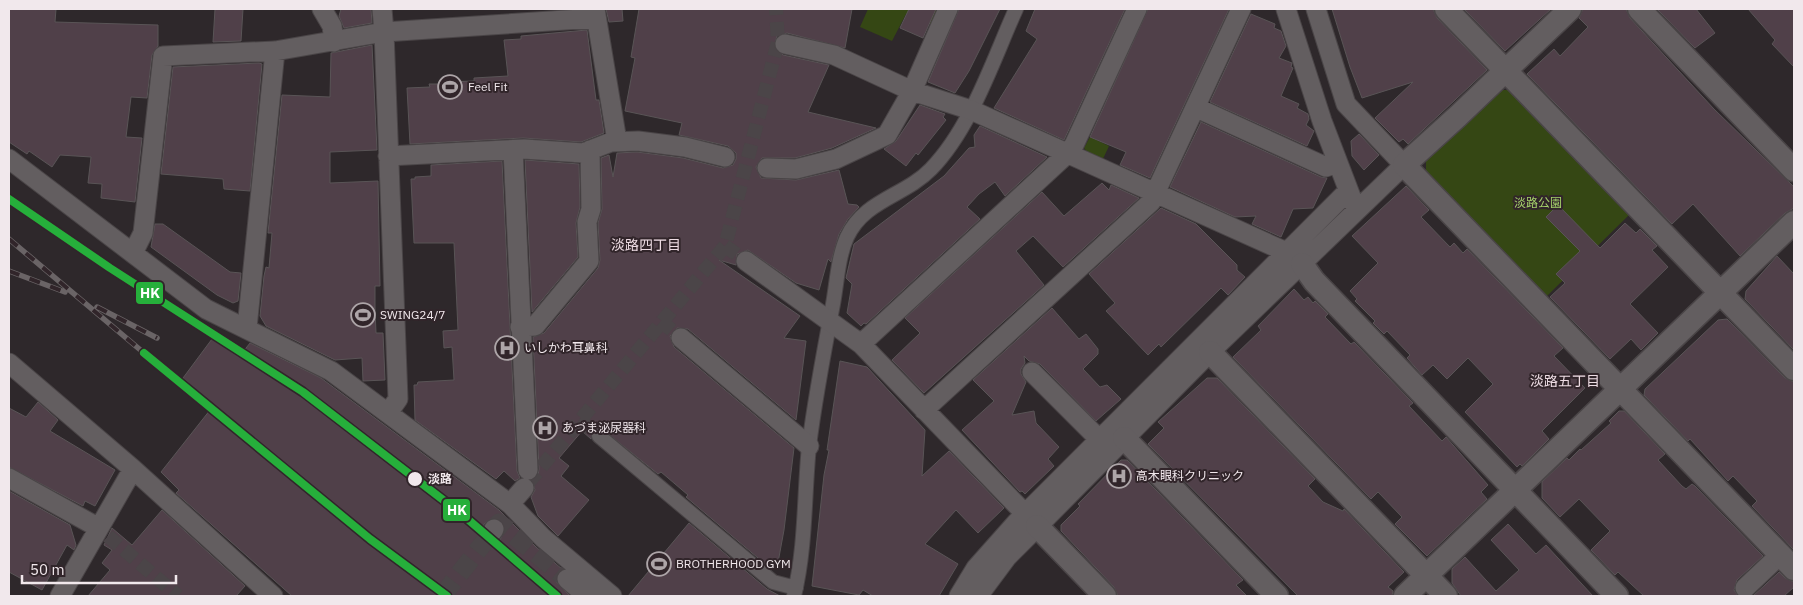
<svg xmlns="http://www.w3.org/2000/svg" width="1803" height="605" viewBox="0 0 1803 605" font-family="'IBM Plex Sans','Noto Sans JP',sans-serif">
  <rect width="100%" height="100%" fill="#2e282b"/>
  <path fill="#354714" d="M868 9H944L936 27 906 14 892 41 860 27Z
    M1500 90H1512L1631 213 1546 297 1426 173V160Z
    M1090 137 1109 146 1102 161 1089 155 1084 148Z"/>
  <path fill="#504049" stroke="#595456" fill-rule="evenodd" d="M9 9H56L55 22 158 25V46L152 55 147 98 131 97 126 137 142 138 135 202 101 198 102 184 88 183 91 157 60 155 52 167 29 151 27 154 9 142Z
    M215 9H243L241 41 213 42Z
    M341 9H371L372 23 344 28 339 16Z
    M606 9H622L623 21 609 22Z
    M639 9H852L845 48 787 33 777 36 774 47 783 55 829 65 808 112 876 128 832 148 795 158H762L756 167 761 178 796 180 839 170 848 204 857 205 859 207 848 219 839 234 831 262 828 259 819 290 796 283 748 250 737 254 736 265 719 260 800 316 784 338 806 341 796 420 688 329 677 328 670 336 674 347 794 448 784 530 777 568 771 569 686 497 688 495 661 472 658 474 601 428 593 430 591 439 582 431 559 458 569 466 561 476 589 500 558 536 538 516 531 497 535 490 532 480 538 476 539 469 533 337 544 333 598 268 600 260 598 223 602 209 601 158 609 155 613 177 617 153 637 152 683 158 723 168 733 165 736 159V153L728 146 679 135 682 123 625 111 635 58 631 57Z
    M909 9H936L923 38 900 28Z
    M959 9H1000L969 71 955 93 928 82Z
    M1035 9H1125L1064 140 994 108 1037 39 1026 31Z
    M1148 9H1229L1150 178 1120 165 1126 152 1090 137Z
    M1332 9H1433L1437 18 1487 70 1408 144 1403 139 1399 142 1375 118 1413 82 1362 98 1350 67Z
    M1464 9H1551L1505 51Z
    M1583 9H1626L1630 18 1714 109 1794 187V208L1785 213 1740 256 1693 204 1672 224 1527 74 1554 49 1560 56 1588 27 1579 18Z
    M1657 9H1696L1715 33 1695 48Z
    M1748 9H1794V67L1772 44 1775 40Z
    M1251 14 1275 24 1274 28 1281 31 1286 46 1279 58 1292 63 1291 67 1293 68 1281 96 1299 104 1297 108 1308 114 1309 119 1306 125 1314 131 1307 146 1210 102Z
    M587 30 596 100H599L604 133 581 142 523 138 410 144 407 88 430 87 429 84H447L446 82 474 81V78L508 76 504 40 521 39V36Z
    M372 45 377 150 330 152V183L378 181 380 286H375V309L376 333H383L385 380 363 381 362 358 335 360 266 326 260 316 264 276 266 267 269 268 272 233H268L282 95 330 97 331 53Z
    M259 63 262 64 250 191 224 189 223 179 161 174 173 67Z
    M920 105 945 114 943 117 946 120 918 155 916 153 906 166 884 149 896 141Z
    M1201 122 1321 177 1327 178 1313 208 1293 209 1281 237 1252 224 1256 216 1235 217 1170 187Z
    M980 126 1047 157 1005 196 995 182 979 194 967 207 980 219 866 324 864 323 861 326 847 313 852 284 846 278 854 244 944 176 969 148 975 147 974 135Z
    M1359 134 1379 155 1364 170 1352 156 1351 141Z
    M525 160 579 164 580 207 576 223 578 257 532 312Z
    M502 161 517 471 520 478 515 481 504 471 496 479 415 420 414 385H417L418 382 454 380 452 347 444 348 443 331 458 330 454 243H414L411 179H415V177L431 176V165Z
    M1102 183 1109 190 1111 185 1139 198 1063 267 1033 236 1016 251 1044 285 924 393 892 360 920 333 905 318 1042 192 1064 216Z
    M1406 186 1429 210 1421 217 1450 247 1454 243 1463 253 1467 249 1563 348 1554 356 1585 388 1542 431 1549 439 1522 466 1520 464 1517 467 1465 412 1493 384 1468 358 1447 379 1433 365 1422 375 1407 358 1410 355 1387 331 1384 334 1373 323 1375 321 1355 301 1357 299 1350 291 1378 263 1352 236Z
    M1558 205 1600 248 1625 223 1636 233 1640 229 1657 246 1652 250 1668 267 1630 304 1658 333 1641 350 1631 339 1610 359 1550 297 1565 283 1556 274 1580 251 1546 217Z
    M1161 208 1196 224 1237 265V270L1245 277 1228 295 1221 288 1161 347 1159 344 1148 355 1106 311 1115 303 1089 274Z
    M155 224H163L230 272 241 273 238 301 233 303 217 295 151 247Z
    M1777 256 1794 274V350L1745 299 1746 291Z
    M1294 289 1304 300 1308 297 1313 303 1315 301 1328 314 1325 317 1351 344 1354 342 1413 403 1409 406 1442 441 1446 437 1488 485 1481 492 1487 499 1427 556 1395 524 1402 517 1378 492 1371 499 1233 357 1261 330 1258 326Z
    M1052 308 1079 339 1086 334 1098 349V354L1083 369 1100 387 1107 385 1121 399 1096 421 1040 364 1029 361 1024 356 1025 363 1021 369V374L1026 382 1012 415 1034 411 1036 423 1059 447 1048 459 1054 466 1025 494 1022 491 1020 492 962 430 994 401 973 380Z
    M1727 319 1785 378 1794 382V550L1752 506 1757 501 1733 476 1728 481 1690 439 1688 441 1644 395 1645 389 1718 320Z
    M212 339 239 357 250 343 321 378 499 510 536 547 562 569 556 577V582L570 596H292L176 493 179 490 161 472 214 405 183 378ZM493 518 499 519 505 529 500 540 493 542 484 538 482 531 484 524Z
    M840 361 867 367 925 430 922 476 949 451 1004 508 978 533 956 510 925 544 958 564 939 596H873L863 590 859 595 812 586 824 475 829 450H827Z
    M1207 378H1217L1315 479 1308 486 1323 502 1343 511 1344 509 1404 572 1388 587 1393 591 1392 596H1298L1148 444 1164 428 1158 422Z
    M38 402 58 420 50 431 115 470 95 506 85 501 83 506 9 467V408L26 417Z
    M1619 411H1624L1665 454 1658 460 1682 486 1686 489 1692 484 1695 486 1763 556 1737 580 1734 590 1738 596H1644L1618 572 1615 575 1591 550 1610 531 1579 499 1560 517 1542 498V482L1567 458 1569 460 1580 449 1581 450 1611 423 1609 421Z
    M1121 460H1127L1243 580 1236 585 1247 596H1118L1114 587 1061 531V525L1080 506 1078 504Z
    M9 491 70 525 76 545 74 550 67 545 42 590 9 572Z
    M162 510 245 586 236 596H88L110 570 102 563 112 550 104 545 112 528 132 545Z
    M689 523 767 589 780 596H628Z
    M1508 524 1536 554 1546 545 1593 596H1461L1452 583V569L1465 557 1496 591 1519 570 1491 540Z
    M1779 572 1785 578 1794 582V587L1784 596H1753Z"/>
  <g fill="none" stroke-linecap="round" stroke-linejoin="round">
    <path stroke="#4b4548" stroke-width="14" stroke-dasharray="14 7" stroke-linecap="butt" d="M725 246 746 261
      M661 321 681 338
      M579 420 599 436
      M528 483 725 246 778 42 776 9
      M108 536 178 596"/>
    <path stroke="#4b4548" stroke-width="19" stroke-dasharray="19 9" stroke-linecap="butt" d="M494 529 499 523 567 579
      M442 596 493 531"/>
    <g stroke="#4a4547" stroke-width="16">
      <path id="pedestrian" d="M599 436 773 582 796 588
        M794 596C806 546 804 496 809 446 815 398 824 351 833 304 837 282 838 257 847 237 864 200 905 196 931 169 971 128 993 60 1016 9"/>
    </g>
    <g stroke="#4a4547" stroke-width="21">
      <path id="minor" d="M322 9 332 26 334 42
        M382 9 384 32 596 18
        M595 9 617 141
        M1286 9 1322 121 1353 202
        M785 44 834 55 912 91 971 110 1293 255 1302 264
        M1197 108 1326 167 1337 163
        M513 150 528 470
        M388 156 524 149 583 153 611 142 638 141 685 147 725 157
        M9 159 206 309 331 371 510 504 543 538 612 596
        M767 168 796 169 836 159 887 135 912 91 948 9
        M133 253 143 233 163 56 275 51 384 32 398 399 388 413
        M746 261 861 344 1034 523
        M520 327 535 326 589 261 587 222 591 209 590 150
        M247 328 275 51
        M681 338 809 446
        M861 344 1068 153 1074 145 1137 9
        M9 363 133 469 60 596
        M1032 372 1099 439
        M924 410 1151 202 1241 9
        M133 469 273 596
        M9 478 99 528
        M510 504 524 488
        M493 531 494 529
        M567 579 587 596
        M1745 588 1780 555
        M959 596 976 568 1016 523 1348 191
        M978 596 1007 557 1028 536 1210 352 1404 165 1346 104 1316 9"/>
    </g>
    <g stroke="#4a4547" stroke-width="25">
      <path id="tertiary" d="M1446 9 1794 369
        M1570 9 1458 116 1404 165 1794 569
        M1639 9 1794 170
        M1302 264 1314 281 1617 596
        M1210 352 1446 596
        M1124 438 1277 596
        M1037 526 1105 596
        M1405 596 1794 222"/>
    </g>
    <use href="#pedestrian" stroke="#635e60" stroke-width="14"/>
    <use href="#minor" stroke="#635e60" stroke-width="19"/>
    <use href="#tertiary" stroke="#635e60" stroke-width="22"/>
    <g stroke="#6a6466" stroke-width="5.5">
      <path id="rail" d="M9 239 144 353
        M9 271 65 292
        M97 307 157 338"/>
    </g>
    <use href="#rail" stroke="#31252a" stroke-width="4" stroke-dasharray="11" stroke-linecap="butt"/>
    <g stroke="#31252a" stroke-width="11">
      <path id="rail-1" d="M9 199 110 268 303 392 464 516 557 596
        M144 353 370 539 447 596"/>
    </g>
    <use href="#rail-1" stroke="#26af3b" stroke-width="8"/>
  </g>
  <defs>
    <g id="stadium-ring" transform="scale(1.25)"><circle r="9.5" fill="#31252a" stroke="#ada5a8" stroke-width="1.5"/><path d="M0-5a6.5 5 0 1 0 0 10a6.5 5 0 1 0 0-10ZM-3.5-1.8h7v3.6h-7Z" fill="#ada5a8"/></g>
    <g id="hospital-ring" transform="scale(1.25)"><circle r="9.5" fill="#31252a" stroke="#ada5a8" stroke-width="1.5"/><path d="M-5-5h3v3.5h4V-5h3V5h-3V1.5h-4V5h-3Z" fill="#ada5a8"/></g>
  </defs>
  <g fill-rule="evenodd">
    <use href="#stadium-ring" x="450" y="87"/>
    <use href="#stadium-ring" x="363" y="315"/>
    <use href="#hospital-ring" x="507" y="348"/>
    <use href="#hospital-ring" x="545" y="428"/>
    <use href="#hospital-ring" x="1119" y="476"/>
    <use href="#stadium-ring" x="659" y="564"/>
  </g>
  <circle fill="#f1e8ec" stroke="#31252a" stroke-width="2" cx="415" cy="479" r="8"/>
  <g text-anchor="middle" stroke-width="4" stroke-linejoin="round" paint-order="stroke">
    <g font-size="12" fill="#f1e8ec" stroke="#31252a" text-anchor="start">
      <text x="468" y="91">Feel Fit</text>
      <text x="380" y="319">SWING24/7</text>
      <text x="524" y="352">いしかわ耳鼻科</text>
      <text x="562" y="432">あづま泌尿器科</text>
      <text x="1136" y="480">高木眼科クリニック</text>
      <text x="676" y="568">BROTHERHOOD GYM</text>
    </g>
    <g font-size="12" fill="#a5d16a" stroke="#31252a">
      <text x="1538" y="207">淡路公園</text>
    </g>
    <g font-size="12" font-weight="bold" fill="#f1e8ec" stroke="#31252a" text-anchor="start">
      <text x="428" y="483">淡路</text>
    </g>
    <g font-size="14" fill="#eddce3" stroke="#31252a">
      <text x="646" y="250">淡路四丁目</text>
      <text x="1565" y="386">淡路五丁目</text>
    </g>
  </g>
  <g stroke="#31252a" stroke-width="2">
    <rect x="135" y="281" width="29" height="24" rx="5" fill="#26af3b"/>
    <rect x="442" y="498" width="29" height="24" rx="5" fill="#26af3b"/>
  </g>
  <g font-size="14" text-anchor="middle" font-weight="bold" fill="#fff">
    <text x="150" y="298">HK</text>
    <text x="457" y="515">HK</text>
  </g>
  <rect width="1803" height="605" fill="none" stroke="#f1e8ec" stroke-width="20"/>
  <path d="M22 575v8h154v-8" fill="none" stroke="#f1e8ec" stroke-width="2.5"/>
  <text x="30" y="575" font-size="15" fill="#f1e8ec" stroke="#31252a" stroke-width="4" paint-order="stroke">50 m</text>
</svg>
